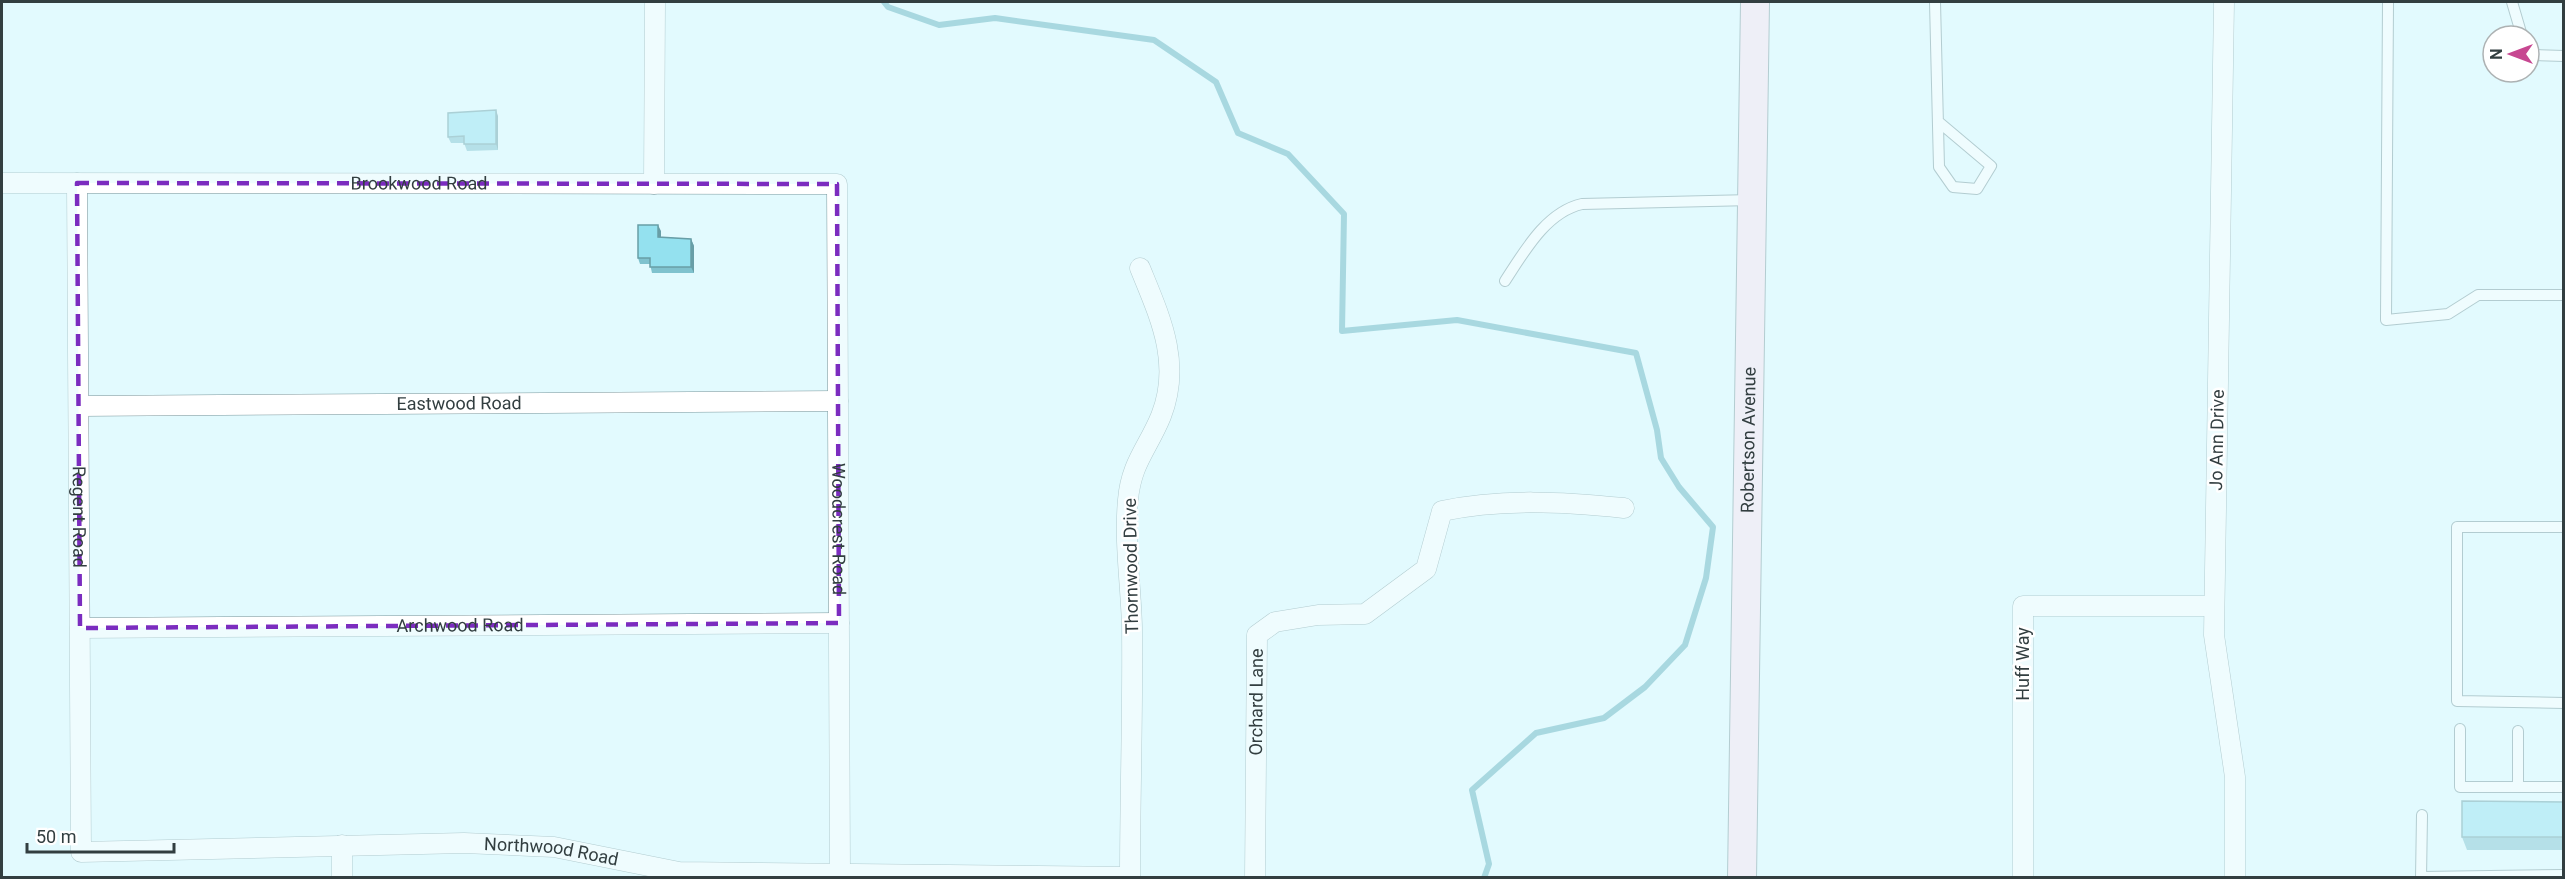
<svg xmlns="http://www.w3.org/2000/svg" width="2565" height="879" viewBox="0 0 2565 879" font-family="Roboto,sans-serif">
  <rect width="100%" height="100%" fill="#e2fafe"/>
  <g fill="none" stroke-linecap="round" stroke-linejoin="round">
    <path stroke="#63afbd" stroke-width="6" d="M884 2 888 7 939 25 995 18 1154 40 1216 82 1238 133 1288 154 1344 214 1342 331 1457 320 1636 353 1657 430 1661 458 1679 487 1713 527 1706 578 1685 645 1645 687 1604 718 1536 733 1472 790 1489 864 1484 878"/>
    <g stroke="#7a969b" stroke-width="12">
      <path id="lane" d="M1935 2 1939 167 1953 187 1977 189 1991 166 1940 123
        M2388 2 2386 320 2448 314 2478 295H2564
        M2512 2 2522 36
        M2529 55 2564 56
        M1505 281C1524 252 1546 212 1582 204L1752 200
        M2564 527H2457V701L2564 703
        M2460 729V787H2564
        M2518 731V787
        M2421 877 2564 875
        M2421 878 2422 815"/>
    </g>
    <g stroke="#7a969b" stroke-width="21">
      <g id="street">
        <path d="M2224 2 2214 635 2235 777V878"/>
        <path id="s1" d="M2 183 837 184 840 874"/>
        <path id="s2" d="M77 183 81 852 464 843 554 847 679 872 1130 877"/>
        <path d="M654 184 655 2"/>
        <path id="s3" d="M79 406 838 401"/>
        <path id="s4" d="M80 628 839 623"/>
        <path d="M342 845V878"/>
        <path d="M1130 878C1130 794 1133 711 1132 627 1131 586 1124 541 1128 500 1131 463 1148 448 1161 416 1182 363 1160 317 1140 268"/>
        <path id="s5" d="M1255 878 1257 635 1275 622 1318 615 1365 614 1426 569 1442 511C1501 498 1565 502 1624 508"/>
        <path d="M2023 878V606H2214"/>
      </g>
    </g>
    <g stroke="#7a969b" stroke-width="30">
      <g id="secondary">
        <path id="s6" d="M1742 878 1755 2"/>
      </g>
    </g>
    <use href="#lane" stroke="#fff" stroke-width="10"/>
    <use href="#street" stroke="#fff" stroke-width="20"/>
    <use href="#secondary" stroke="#fde3f0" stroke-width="28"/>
  </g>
  <path fill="#7fc2ce" d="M498 116V150L467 151 464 143H451L448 137Z
    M661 231V237L691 239 694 246V273H652L650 264H640L638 258Z
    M2564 802V850H2467L2462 837Z"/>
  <path fill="#689ea7" d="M496 110 498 116V150L496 144Z
    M658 225 661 231V244L658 237Z
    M691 239 694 246V273L691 267Z"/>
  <path fill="#94e1ef" stroke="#689ea7" stroke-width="1.5" d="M496 110V144H464V136L448 137V113Z
    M638 225H658V237L691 239V267H650V258H638Z
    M2462 801 2564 802V837H2462Z"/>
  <path d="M0 0H2565V879H0ZM77 183 837 184 839 623 80 628Z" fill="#e2fafe" fill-opacity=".55" fill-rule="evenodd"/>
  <path fill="none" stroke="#7b2cbf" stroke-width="4.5" stroke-dasharray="12 8" stroke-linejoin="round" d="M77 183 837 184 839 623 80 628Z"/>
  <g text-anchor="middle" stroke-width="5" stroke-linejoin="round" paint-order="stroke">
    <g font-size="18" fill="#323e40" stroke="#fff">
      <text dy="6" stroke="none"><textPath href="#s1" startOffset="417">Brookwood Road</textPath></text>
      <text dy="6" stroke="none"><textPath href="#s3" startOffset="380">Eastwood Road</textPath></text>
      <text dy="6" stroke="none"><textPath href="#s6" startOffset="438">Robertson Avenue</textPath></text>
      <text transform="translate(2217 440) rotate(-89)" y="6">Jo Ann Drive</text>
      <text dy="6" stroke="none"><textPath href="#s2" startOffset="334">Regent Road</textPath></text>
      <text dy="6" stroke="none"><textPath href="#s1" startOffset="1180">Woodcrest Road</textPath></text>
      <text transform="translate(1131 566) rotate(-91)" y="6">Thornwood Drive</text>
      <text dy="6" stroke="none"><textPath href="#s4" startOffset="380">Archwood Road</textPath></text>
      <text transform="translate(2023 664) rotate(-90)" y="6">Huff Way</text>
      <text dy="6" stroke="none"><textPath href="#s5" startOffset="176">Orchard Lane</textPath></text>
      <text dy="6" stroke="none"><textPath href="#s2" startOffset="1140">Northwood Road</textPath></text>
    </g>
  </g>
  <rect width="2565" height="879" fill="none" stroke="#323e40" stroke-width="6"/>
  <g transform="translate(2511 54) rotate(270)"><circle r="28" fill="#ffffff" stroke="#adb2b3" stroke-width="1.5"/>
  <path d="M0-4.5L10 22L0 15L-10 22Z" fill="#c74791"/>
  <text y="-9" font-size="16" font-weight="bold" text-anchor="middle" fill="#323e40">N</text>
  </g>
  <path d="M27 843v9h147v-9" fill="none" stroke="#323e40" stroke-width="3"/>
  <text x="36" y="843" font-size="18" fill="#323e40" stroke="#ffffff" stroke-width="4.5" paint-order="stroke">50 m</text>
</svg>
